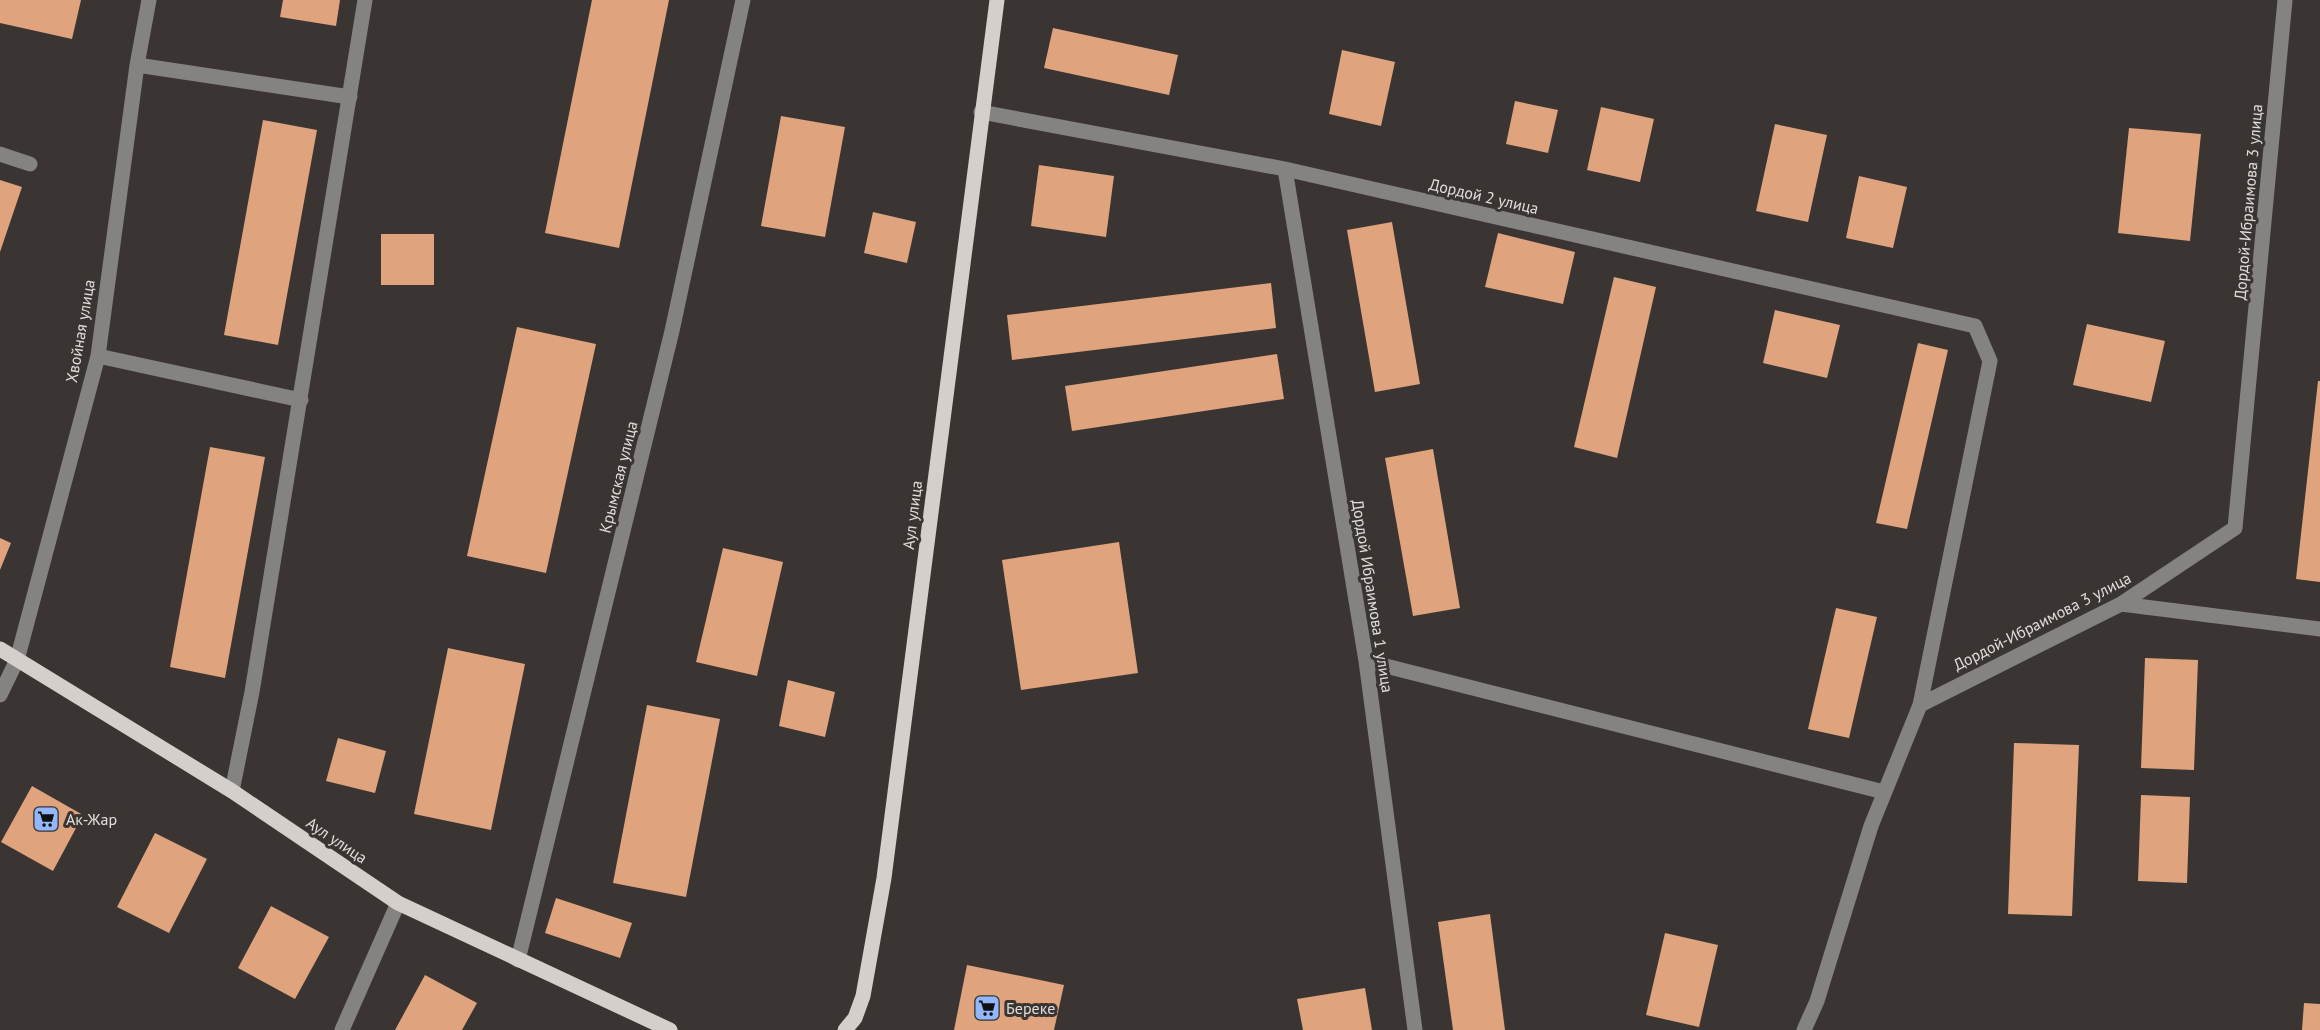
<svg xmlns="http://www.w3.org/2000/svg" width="2320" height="1030" viewBox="0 0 2320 1030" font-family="'PT Sans',sans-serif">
  <rect width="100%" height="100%" fill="#3a3532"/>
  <path fill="#dfa37d" d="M0 0H81L72 39 0 23Z
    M283 0H340L336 26 280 17Z
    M592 0H669L619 248 545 233Z
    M1053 28 1178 55 1169 95 1044 68Z
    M1342 50 1395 62 1381 126 1329 114Z
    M1515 101 1558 110 1548 153 1506 144Z
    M1601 107 1654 119 1640 182 1587 170Z
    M781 116 845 127 825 237 761 226Z
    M263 120 317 130 278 345 224 335Z
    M1775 124 1827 135 1808 222 1756 211Z
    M2129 128 2201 134 2190 241 2118 233Z
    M1039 165 1114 176 1106 237 1031 226Z
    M1859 176 1907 187 1893 248 1846 238Z
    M0 180 22 187 0 252Z
    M873 212 916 222 907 263 864 253Z
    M1392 222 1420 384 1375 392 1347 230Z
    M1498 233 1575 252 1563 304 1485 287Z
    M381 234H434V285H381Z
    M1614 277 1656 287 1617 458 1574 447Z
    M1271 283 1276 328 1012 360 1007 315Z
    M1775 310 1840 325 1827 378 1763 363Z
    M2087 324 2165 341 2151 402 2073 385Z
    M517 327 596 344 546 573 467 556Z
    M1918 343 1948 350 1907 529 1876 523Z
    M1277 354 1284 399 1072 431 1065 386Z
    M2318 381H2320V582L2296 579Z
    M210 447 265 457 225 678 170 667Z
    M1433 449 1460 608 1413 616 1385 458Z
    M0 538 11 543 0 570Z
    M1119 542 1138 673 1021 690 1002 560Z
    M723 548 783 562 757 676 696 662Z
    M1836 608 1877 617 1849 738 1808 729Z
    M448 648 525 664 491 830 414 814Z
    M2145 658 2198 660 2194 770 2141 768Z
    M788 680 835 692 825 737 779 726Z
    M647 705 720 719 686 897 613 883Z
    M338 738 386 751 375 793 326 781Z
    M2014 743 2079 745 2072 916 2008 914Z
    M32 786 83 815 53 871 1 842Z
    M2141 795 2190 797 2187 883 2138 881Z
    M155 833 207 859 169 933 117 907Z
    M556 898 632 923 620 958 545 933Z
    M271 906 329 937 295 999 238 968Z
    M1490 914 1505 1030H1453L1438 922Z
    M1665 933 1718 945 1699 1027 1646 1015Z
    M967 965 1064 985 1054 1030H954Z
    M425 975 477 1003 462 1030H395Z
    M1365 988 1372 1030H1303L1297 999Z
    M2304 1003 2320 1004V1030H2302Z"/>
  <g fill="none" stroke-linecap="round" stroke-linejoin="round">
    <path stroke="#858381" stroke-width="15" d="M137 65 350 97
      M981 112 1285 169 1975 326 1990 361 1920 705
      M0 154 30 164
      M1285 169 1366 661 1415 1030
      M98 356 301 400
      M2121 604 2320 629
      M1366 661 1884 792
      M0 695 17 660 98 356 137 65 149 0
      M232 791 252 692 365 0
      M518 960 672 331 743 0
      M342 1030 398 903
      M1804 1030 1817 1001 1871 826 1920 705 2121 604 2235 528 2285 0"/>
    <path stroke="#d5cfcc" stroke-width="15" d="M0 649 232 791 398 903 670 1030
      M845 1030 855 1018 863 996 884 878 997 0"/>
  </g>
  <defs>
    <g id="supermarket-square" transform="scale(1.35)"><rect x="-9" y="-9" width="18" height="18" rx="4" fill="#93b7fd" stroke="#3a3532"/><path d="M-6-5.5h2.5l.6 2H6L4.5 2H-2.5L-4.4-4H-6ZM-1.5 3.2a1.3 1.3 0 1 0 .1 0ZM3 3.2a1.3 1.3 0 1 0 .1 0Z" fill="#111"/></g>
  </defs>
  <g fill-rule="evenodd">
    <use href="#supermarket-square" x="46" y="819"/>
    <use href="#supermarket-square" x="987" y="1008"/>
  </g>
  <g text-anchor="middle" stroke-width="6" stroke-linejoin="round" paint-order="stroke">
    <g font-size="16" fill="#e0dddb" stroke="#3a3532">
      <text transform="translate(1484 196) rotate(13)" y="6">Дордой 2 улица</text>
      <text transform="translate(2248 202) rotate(-85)" y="6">Дордой-Ибраимова 3 улица</text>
      <text transform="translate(80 331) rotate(-80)" y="6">Хвойная улица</text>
      <text transform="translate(618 477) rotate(-76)" y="6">Крымская улица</text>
      <text transform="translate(912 515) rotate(-83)" y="6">Аул улица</text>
      <text transform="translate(1373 596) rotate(81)" y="6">Дордой Ибраимова 1 улица</text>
      <text transform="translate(2042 621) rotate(-27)" y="6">Дордой-Ибраимова 3 улица</text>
      <text transform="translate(337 840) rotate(34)" y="6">Аул улица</text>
    </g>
    <g font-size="16" fill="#e0dddb" stroke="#3a3532" text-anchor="start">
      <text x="66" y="825">Ак-Жар</text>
      <text x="1006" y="1014">Береке</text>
    </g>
  </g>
</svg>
